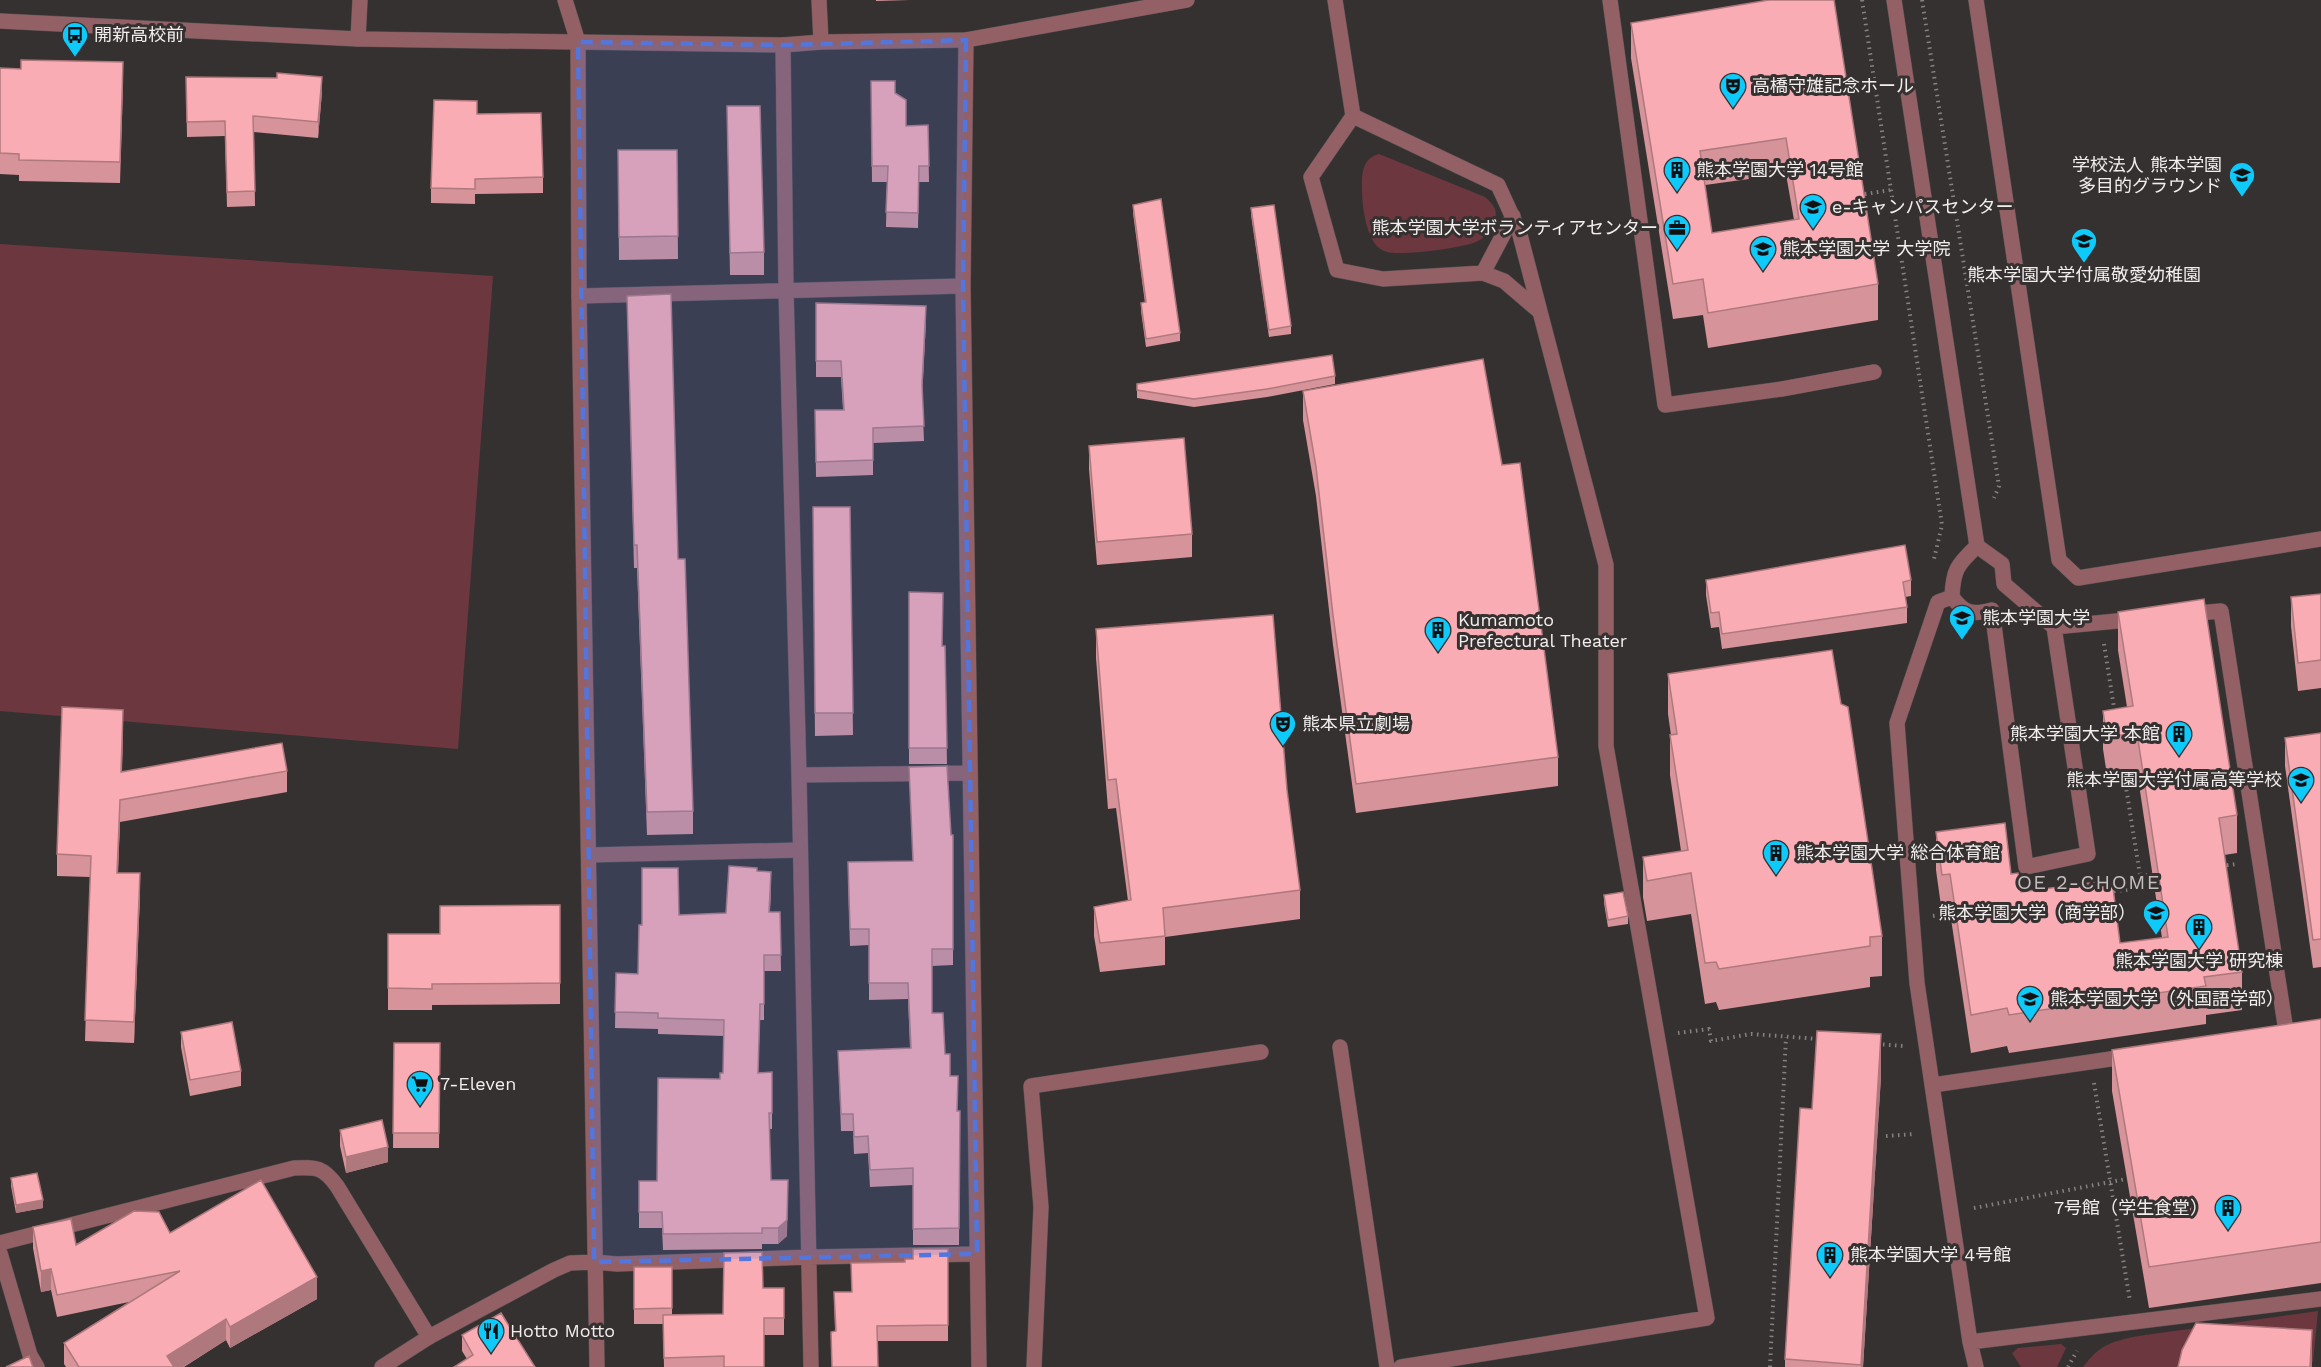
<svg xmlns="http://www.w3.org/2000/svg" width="2321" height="1367" viewBox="0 0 2321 1367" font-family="'Work Sans','Noto Sans JP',sans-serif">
  <rect width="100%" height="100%" fill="#363131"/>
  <path fill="#6c373e" d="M1379 154 1485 197C1493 204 1498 210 1495 220 1491 230 1488 236 1478 241 1466 248 1400 256 1387 252 1384 251 1378 248 1376 245 1366 233 1362 206 1362 191 1362 175 1361 159 1379 154Z
    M0 244 493 276 458 749 0 711Z
    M2318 1311 2313 1362 2189 1354 2182 1367H2083C2101 1344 2110 1342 2138 1336Z
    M2061 1344 2066 1348 2057 1367H2021L2012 1353 2018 1348Z"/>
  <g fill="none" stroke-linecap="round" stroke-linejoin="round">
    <g stroke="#544f4f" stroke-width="16">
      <path id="service" d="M1335 0 1353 116 1311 177 1337 270 1383 279 1483 273 1504 281 1539 311
        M1610 0 1665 405 1782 389 1874 372
        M1894 0 1977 546 2002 564 2004 584 2054 627 2088 854 2026 867 1992 610C1972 615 1965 614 1952 597L1938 602 1897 723 1917 983 1970 1342 1976 1367
        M1353 116 1498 185 1519 231 1606 565V746L1707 1318 1401 1367
        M1483 273 1513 216
        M1952 597C1953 570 1957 565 1977 546
        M2186 614 2221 611 2288 1044
        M2054 627 2138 619
        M1340 1047 1387 1367
        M1933 1085 2131 1056
        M1970 1342 2321 1299
        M1034 1367 1041 1207 1031 1086 1261 1052"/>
    </g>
    <g stroke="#544f4f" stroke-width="16">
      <path id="minor" d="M565 0 578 42
        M819 0 821 42
        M1976 0 2059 560 2078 578 2321 539
        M358 39 360 0
        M966 40 963 286 979 1367
        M783 45 786 290 799 775
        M579 296 963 286
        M589 855 800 850
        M0 1243 294 1168C317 1167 323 1167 337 1186L429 1337
        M0 1253 30 1355 37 1367
        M594 1262 617 1264 809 1257 977 1254
        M811 1367 799 775 970 773"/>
    </g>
    <g stroke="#544f4f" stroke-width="16">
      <path id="tertiary" d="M0 21 358 39 783 45 821 42 966 40 1187 0
        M578 42 579 296 597 1367
        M382 1367 429 1337 554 1270 570 1263 594 1262"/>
    </g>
    <path stroke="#868282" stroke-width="4" stroke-dasharray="1.5 4.5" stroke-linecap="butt" d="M1862 0 1942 525 1934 559
      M1922 0 1999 486 1994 498
      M1859 195 1891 190
      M2104 644 2115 714
      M2221 866 2237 864
      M2140 876 2157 874
      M2108 892 2142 888 2123 768
      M1933 916 1955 913
      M1678 1033 1709 1029 1711 1041 1751 1034 1819 1039
      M1877 1044 1903 1046
      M2094 1083 2130 1301
      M1886 1136 1915 1134
      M1974 1208 2126 1179
      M1770 1367 1786 1037
      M2068 1367 2077 1351"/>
    <use href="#service" stroke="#936065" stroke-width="15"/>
    <use href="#minor" stroke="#936065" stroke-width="15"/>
    <use href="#tertiary" stroke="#936065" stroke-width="15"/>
  </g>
  <path fill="#d6949a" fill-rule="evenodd" d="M876 0H910L876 1Z
    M1769 0 1878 284V320L1708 348 1703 315 1673 319 1631 58V23ZM1786 174 1794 220 1712 233 1705 185Z
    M0 68 123 84 120 183 19 181V175L0 174Z
    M186 77 322 92 318 138 254 132 255 206 227 207 225 136 187 137Z
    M871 81 895 93 906 126 928 125 929 182H919L918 228 886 227 887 182H872Z
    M727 106 764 252V275H730Z
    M477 114 543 177V193L475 194V204L431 203V188Z
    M618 150H677L678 259 619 260Z
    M1133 205 1180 333V341L1146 347 1141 311V303H1145L1133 213Z
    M1251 208 1291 326V334L1269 337 1251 215Z
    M627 296 693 811V834L647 835 637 568H634Z
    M816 303 926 321 922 393 924 441 873 443V475L816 477 815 410H843L841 377H816Z
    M1335 376V384L1267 397 1194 407 1137 398V384Z
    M1303 391 1558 757V786L1356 813 1333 645 1316 496 1303 420Z
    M1089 446 1192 534V557L1097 565 1089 469Z
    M813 507H850L853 735 815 736Z
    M1706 580H1911V596L1905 597 1907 607V623L1722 649 1719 627 1711 628 1706 595Z
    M909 592 942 646H945L947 764H909Z
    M2321 594V688L2298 691 2291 626V597Z
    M2118 612 2237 815V853L2224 855 2242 972V1010L2206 1015V1024L2009 1053 2007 1046 1971 1053 1950 912 1942 913 1936 870V832L2011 874 2021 892 2120 943 2162 938 2137 771 2107 775 2103 749V711L2127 707 2118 650Z
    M1096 629 1287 790 1300 890V919L1165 937V965L1100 972 1094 936V907L1128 901 1116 808 1108 809 1096 658Z
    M1668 674 1841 704 1882 936V976L1870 977V987L1719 1010 1716 1002 1705 1004 1691 914 1647 921 1643 897V857L1681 851 1670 775V735H1671L1668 714Z
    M123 731 122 772 287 771V792L120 822 118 873 140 895 134 1043 85 1041 90 877 57 876V854Z
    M2321 733V967L2313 968 2285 766V738Z
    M909 767 951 835H953V965L932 966V1013L945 1054 957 1111H960L959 1245H913V1185L870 1187 868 1153 854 1154 853 1131H841L838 1051 910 1048 908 999 869 1000V945L850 946 848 878V862L913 861Z
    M757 871 771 888 770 912H780L781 971H764V1020H760L758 1073 772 1072V1129H769L771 1180 787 1236 778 1244H762V1249L663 1250 662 1228H639V1181H657L720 1079 723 1073 724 1036 658 1034V1029L615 1028 616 973 638 974 642 925 679 915 726 913Z
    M1604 895 1628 916V924L1608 927 1604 903Z
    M560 905V1004L432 1005V1010H388V934H440Z
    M2321 1019V1283L2149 1308 2112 1091V1050Z
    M181 1032 241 1071V1086L190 1096 181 1047Z
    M394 1043H440L439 1148H393Z
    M1881 1076 1863 1367H1785V1359L1812 1109Z
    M340 1130 388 1162 346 1173 340 1146Z
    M11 1178 43 1208 16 1213 11 1186Z
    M33 1227 76 1245 170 1233 317 1299 230 1348 226 1340 184 1367H66L64 1364V1343L129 1302 57 1317 51 1290 41 1292 33 1248Z
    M948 1249V1341H877L835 1331 834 1292H852L905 1262Z
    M634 1267H672V1315L723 1314 763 1288H784V1335H764V1367H664L663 1324H634Z
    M462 1335 535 1367 467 1359 462 1351Z"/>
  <path fill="#ae787d" d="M322 77V92L318 138V122Z
    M926 306V321L922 400V385Z
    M123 710V731L121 793V772Z
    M120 800V822L117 894V873Z
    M771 872V888L769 928V912Z
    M140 873V895L134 1043V1022Z
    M1881 1034V1076L1863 1367H1861Z
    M388 1147V1162L346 1173V1157Z
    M788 1196 787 1236 778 1244V1228Z
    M43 1200V1208L16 1213V1205Z
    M51 1269V1290L41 1292V1271Z
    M317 1277V1299L230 1348V1327Z
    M226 1319V1340L183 1367H167V1356Z
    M2312 1330V1367H2310Z"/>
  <path fill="#f9acb3" stroke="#ae787d" stroke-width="1.5" fill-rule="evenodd" d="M1769 0H1834L1878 284 1708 313 1703 279 1673 284 1631 23ZM1786 138 1799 219 1712 233 1700 151Z
    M21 60 123 62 120 162 19 160V154L0 153V68L21 69Z
    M277 73 322 77 318 122 253 116 255 191 227 192 225 121 187 122 186 77 277 78Z
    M871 81H895V93L906 100V126L928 125 929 166H919L918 213 886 212 888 166H872Z
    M434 100 477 101V114L541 113 543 177 475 179V189L431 188Z
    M727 106H760L764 252 730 253Z
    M618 150H677L678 236 619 237Z
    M1161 199 1180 333 1146 339 1141 303 1146 302 1133 205Z
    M1274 205 1291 326 1269 330 1251 208Z
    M671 294 678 559H685L693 811 647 812 637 545H634L627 296Z
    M816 303 926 306 922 385 924 426 873 428V460L816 462 815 410H844L841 361H816Z
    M1332 355 1335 376 1267 389 1194 399 1137 390V384Z
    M1483 359 1502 465 1520 463 1558 757 1356 784 1333 615 1316 467 1303 391Z
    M1184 438 1192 534 1097 542 1089 446Z
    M813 507H850L853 713H815Z
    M1905 545 1911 580 1903 582 1907 607 1722 634 1719 612 1711 613 1706 580Z
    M909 592 943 593 942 646H945L947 748H909Z
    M2321 594V660L2298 663 2291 597Z
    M2204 599 2237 815 2219 818 2242 972 2204 977 2206 986 2009 1015 2007 1008 1971 1015 1950 874 1942 875 1936 832 2005 823 2011 874 2018 873 2021 892 2112 880 2120 943 2168 937 2137 733 2107 737 2103 711 2133 706 2118 612Z
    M1273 615 1287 790 1300 890 1163 908 1165 936 1100 943 1094 907 1131 900 1116 779 1108 780 1096 629Z
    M1832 650 1841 704 1848 707 1882 936 1870 937V946L1719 969 1716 962 1705 963 1691 873 1647 881 1643 857 1688 850 1670 735 1677 734 1668 674Z
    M62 707 123 710 121 772 282 743 287 771 120 800 117 873H140L134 1022 85 1020 91 856 57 854Z
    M2321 733V939L2313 940 2285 738Z
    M947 766 951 835H953V949H932V1013H943L945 1054H950V1076H958L957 1111H960L959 1228 913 1229V1168L870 1170 868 1136 854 1137 853 1114H841L838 1051 911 1048 908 983H869V929H850L848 862 913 861 909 767Z
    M729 866 757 868V871L771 872 769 912H780L781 955H764V1004H760L758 1073 772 1072V1113H769L771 1180H788L787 1220 778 1228H762V1233L663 1234 662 1212H639V1181H657L658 1078 720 1079V1073H723L724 1020 658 1018V1013L615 1012 616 973 638 974 639 925H642V868H678L679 915 726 913Z
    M1623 892 1628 916 1608 920 1604 895Z
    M560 905V983L432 984V989L388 988V934H440V906Z
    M2321 1019V1242L2149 1267 2112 1050Z
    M232 1022 241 1071 190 1080 181 1032Z
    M1817 1031 1881 1034 1861 1365 1785 1359 1800 1108 1812 1109Z
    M394 1043H440L439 1133H393Z
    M382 1120 388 1147 346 1157 340 1130Z
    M37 1173 43 1200 16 1205 11 1178Z
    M261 1180 317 1277 230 1327 226 1319 167 1356 174 1367H79L64 1343 180 1271 57 1295 51 1269 41 1271 33 1227 71 1219 76 1245 134 1211 159 1212 170 1233Z
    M913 1249H948V1325L877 1326 878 1367H832L831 1332 836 1331 834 1292H852L851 1263 905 1262V1259H913Z
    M762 1252 763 1288H784V1318H764V1367H724V1356L664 1358 663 1315 723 1314 724 1253Z
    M634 1267H672V1308L634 1309Z
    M501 1313 535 1367H454L473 1355 462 1335Z
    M2196 1323 2312 1330 2310 1367H2178L2182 1350Z
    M29 1356 33 1367H6Z"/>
  <path fill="#5276de" fill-opacity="0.2" stroke="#5276de" stroke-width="4.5" stroke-dasharray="12 8" stroke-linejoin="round" d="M966 40 963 286 977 1254 594 1262 578 42 783 45Z"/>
  <defs>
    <g id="bus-pin" transform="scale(1.35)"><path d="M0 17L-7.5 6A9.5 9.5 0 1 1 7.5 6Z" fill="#0dcafa" stroke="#363131"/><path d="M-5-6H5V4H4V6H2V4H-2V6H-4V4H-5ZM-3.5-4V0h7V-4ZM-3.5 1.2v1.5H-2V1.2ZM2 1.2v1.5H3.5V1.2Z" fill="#111"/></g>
    <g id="theatre-pin" transform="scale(1.35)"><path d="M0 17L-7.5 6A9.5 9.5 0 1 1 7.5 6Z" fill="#0dcafa" stroke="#363131"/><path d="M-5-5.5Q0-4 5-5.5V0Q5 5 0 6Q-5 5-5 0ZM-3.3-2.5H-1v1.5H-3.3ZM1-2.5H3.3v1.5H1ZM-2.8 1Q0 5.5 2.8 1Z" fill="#111"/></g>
    <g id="building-pin" transform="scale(1.35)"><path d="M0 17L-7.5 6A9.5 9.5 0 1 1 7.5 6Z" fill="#0dcafa" stroke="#363131"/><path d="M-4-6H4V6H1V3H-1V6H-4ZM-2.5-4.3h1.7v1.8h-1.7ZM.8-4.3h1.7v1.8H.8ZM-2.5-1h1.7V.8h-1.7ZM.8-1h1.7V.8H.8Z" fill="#111"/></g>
    <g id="university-pin" transform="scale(1.35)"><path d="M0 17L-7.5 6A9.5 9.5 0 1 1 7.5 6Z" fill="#0dcafa" stroke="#363131"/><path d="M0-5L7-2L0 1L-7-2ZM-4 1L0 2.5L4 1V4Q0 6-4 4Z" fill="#111"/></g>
    <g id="office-pin" transform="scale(1.35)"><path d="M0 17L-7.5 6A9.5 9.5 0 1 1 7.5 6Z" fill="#0dcafa" stroke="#363131"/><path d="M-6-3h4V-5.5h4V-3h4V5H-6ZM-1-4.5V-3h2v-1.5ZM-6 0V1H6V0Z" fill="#111"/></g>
    <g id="school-pin" transform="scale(1.35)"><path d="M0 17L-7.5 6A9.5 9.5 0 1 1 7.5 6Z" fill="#0dcafa" stroke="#363131"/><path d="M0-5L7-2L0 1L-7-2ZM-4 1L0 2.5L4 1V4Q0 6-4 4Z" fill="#111"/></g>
    <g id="supermarket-pin" transform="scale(1.35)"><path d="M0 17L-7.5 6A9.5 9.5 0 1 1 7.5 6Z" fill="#0dcafa" stroke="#363131"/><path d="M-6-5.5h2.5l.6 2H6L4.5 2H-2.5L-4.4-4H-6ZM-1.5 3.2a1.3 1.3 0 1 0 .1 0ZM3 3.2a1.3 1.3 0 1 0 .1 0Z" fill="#111"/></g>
    <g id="restaurant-pin" transform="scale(1.35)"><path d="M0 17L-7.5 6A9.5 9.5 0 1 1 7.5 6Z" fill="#0dcafa" stroke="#363131"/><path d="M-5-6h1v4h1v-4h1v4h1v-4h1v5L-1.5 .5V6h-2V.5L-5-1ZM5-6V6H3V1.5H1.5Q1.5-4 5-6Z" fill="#111"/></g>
  </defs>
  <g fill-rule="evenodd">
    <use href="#bus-pin" x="75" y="35"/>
    <use href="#theatre-pin" x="1733" y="86"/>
    <use href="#building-pin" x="1677" y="170"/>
    <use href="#university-pin" x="2242" y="175"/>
    <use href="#university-pin" x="1813" y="207"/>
    <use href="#office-pin" x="1677" y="228"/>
    <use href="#school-pin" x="2084" y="241"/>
    <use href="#university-pin" x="1763" y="249"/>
    <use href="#university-pin" x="1962" y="618"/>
    <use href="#building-pin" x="1438" y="630"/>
    <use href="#theatre-pin" x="1283" y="724"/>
    <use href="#building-pin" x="2179" y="734"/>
    <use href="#school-pin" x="2301" y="780"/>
    <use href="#building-pin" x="1776" y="853"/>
    <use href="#university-pin" x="2156" y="913"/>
    <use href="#building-pin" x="2199" y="927"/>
    <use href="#university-pin" x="2030" y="999"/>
    <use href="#supermarket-pin" x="420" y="1084"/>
    <use href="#building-pin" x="2228" y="1208"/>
    <use href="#building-pin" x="1830" y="1255"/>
    <use href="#restaurant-pin" x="491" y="1331"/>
  </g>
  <g text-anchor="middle" stroke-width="6" stroke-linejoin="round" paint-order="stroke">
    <g font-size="18" fill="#f2eeee" stroke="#363131" text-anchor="start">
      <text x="94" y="41">開新高校前</text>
      <text x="1752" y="92">高橋守雄記念ホール</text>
      <text x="2222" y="171" text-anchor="end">学校法人 熊本学園<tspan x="2222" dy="21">多目的グラウンド</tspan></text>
      <text x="1696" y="176">熊本学園大学 14号館</text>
      <text x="1832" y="213">e-キャンパスセンター</text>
      <text x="1658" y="234" text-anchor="end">熊本学園大学ボランティアセンター</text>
      <text x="1782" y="255">熊本学園大学 大学院</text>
      <text x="2084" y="281" text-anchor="middle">熊本学園大学付属敬愛幼稚園</text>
      <text x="1982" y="624">熊本学園大学</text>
      <text x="1458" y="626">Kumamoto<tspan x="1458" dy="21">Prefectural Theater</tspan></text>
      <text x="1302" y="730">熊本県立劇場</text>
      <text x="2160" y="740" text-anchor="end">熊本学園大学 本館</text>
      <text x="2282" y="786" text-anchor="end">熊本学園大学付属高等学校</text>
      <text x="1796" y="859">熊本学園大学 総合体育館</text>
      <text x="2136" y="919" text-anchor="end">熊本学園大学（商学部）</text>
      <text x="2199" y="967" text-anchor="middle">熊本学園大学 研究棟</text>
      <text x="2050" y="1005">熊本学園大学（外国語学部）</text>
      <text x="440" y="1090">7-Eleven</text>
      <text x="2208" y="1214" text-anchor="end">7号館（学生食堂）</text>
      <text x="1850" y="1261">熊本学園大学 4号館</text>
      <text x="510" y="1337">Hotto Motto</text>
    </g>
    <g font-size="20" letter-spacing="1.5" fill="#c5bebe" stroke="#363131">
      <text x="2089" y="889">OE 2-CHOME</text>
    </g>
  </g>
</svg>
